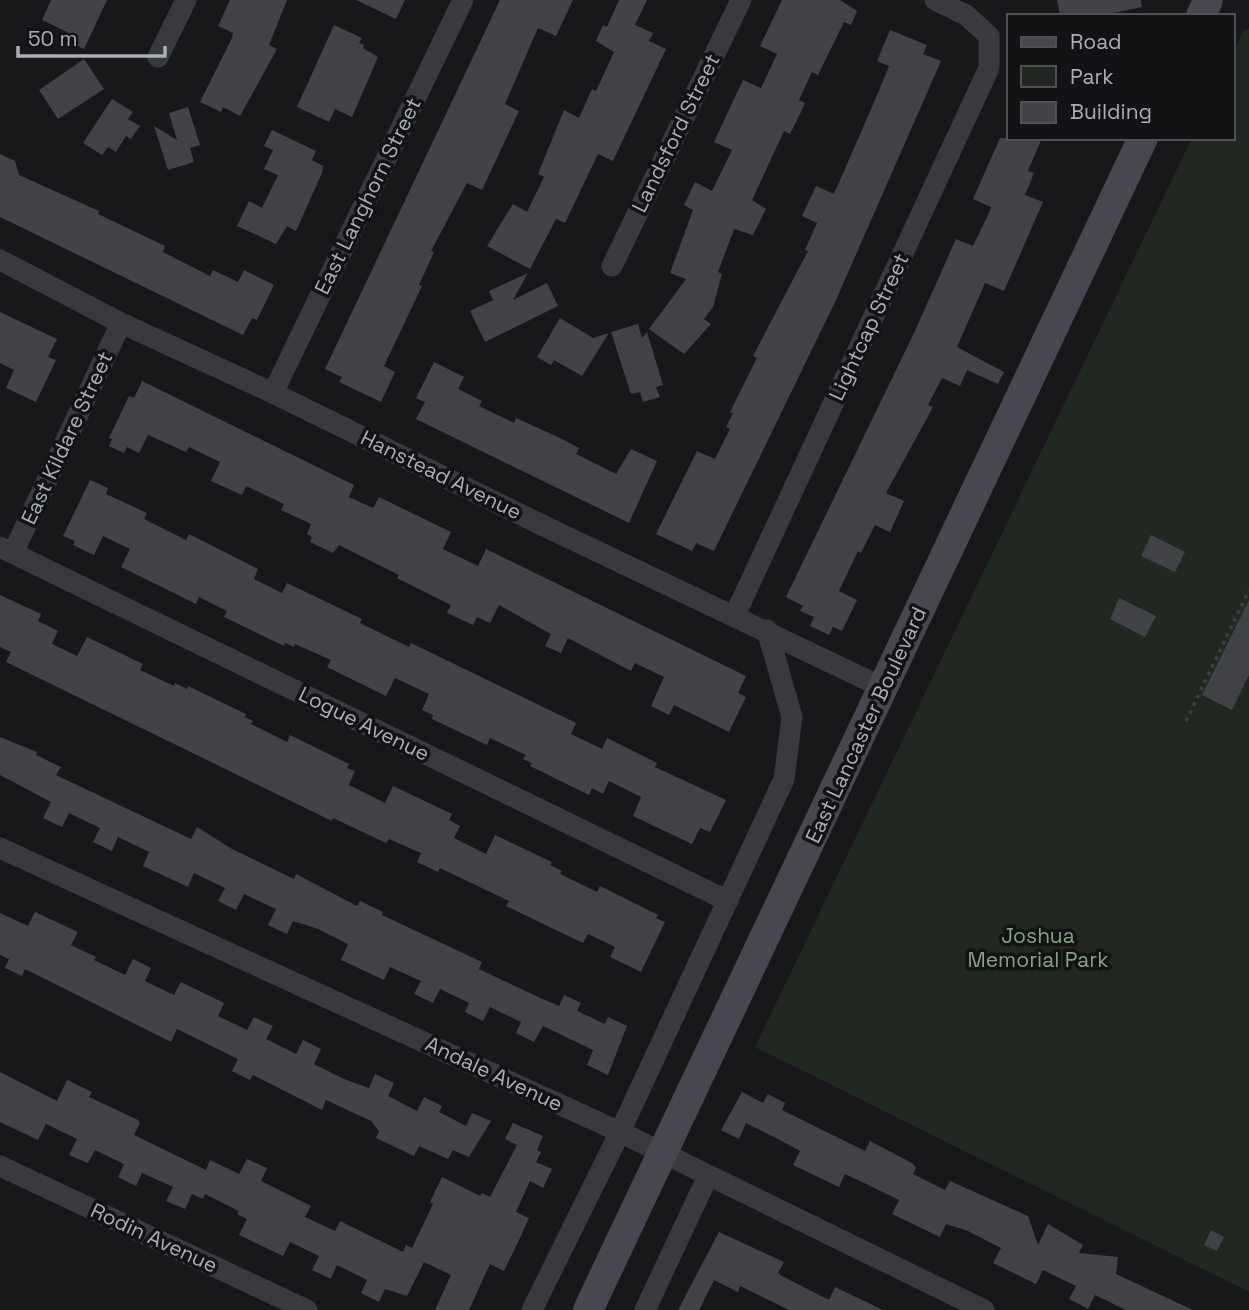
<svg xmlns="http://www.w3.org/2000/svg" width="1249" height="1310" viewBox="0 0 1249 1310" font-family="'Space Grotesk',sans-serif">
  <rect width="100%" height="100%" fill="#18181a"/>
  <path fill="#202821" d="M1249 29V1292L755 1047 1192 138H1233V53L1244 30Z"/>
  <path fill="#424347" d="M51 0H107L84 49 63 40 67 32 42 20Z
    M230 0H287L269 45 277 49 240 116 223 107 221 112 200 102 232 38 233 33 218 26Z
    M356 0H405L396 19Z
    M500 0H573L556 36 538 28 505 104 519 111 482 190 467 183 431 251 434 252 419 285 422 286 384 366 395 372 381 402 339 382 342 377 325 369Z
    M619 0H647L635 25 653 33 649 41 666 49 613 161 598 154 565 223 556 219 530 269 487 246 513 204 527 212 544 177 538 174 564 110 579 118 592 89 596 91 614 52 596 41 603 25 607 27Z
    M782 0H840L857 11 851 25 844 22 818 75 812 72 799 100 805 103 800 114 790 134 784 131 752 200 766 209 753 235 734 229 718 272 722 274 713 307 704 319 711 324 684 354 649 329 686 279 670 273 693 210 684 205 695 182 712 191 732 150 714 142 734 99 743 80 761 88 777 54 760 46Z
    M1057 0H1141L1142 7 1101 16H1060Z
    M334 25 362 38 359 43 364 45 363 48 378 57 352 117 335 109 329 122 297 107Z
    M890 30 927 45 923 54 941 61 836 300 714 551 696 543 692 551 656 534 697 451 715 459 730 429 726 427 733 413 730 412 757 358 753 356 808 251 805 250 817 223 802 216 816 186 834 194 878 93 889 66 877 61Z
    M84 59 104 89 58 119 39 90Z
    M112 99 133 112 128 119 140 126 131 139 126 136 116 152 108 147 102 155 83 143Z
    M188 107 200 145 190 148 194 162 168 170 154 126 177 140 169 113Z
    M272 130 316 151 312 160 323 166 322 173 296 231 287 226 276 244 237 226 249 201 262 208 278 175 264 169 273 150 264 146Z
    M1000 138H1042L1028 171 1034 173 1025 195 1043 202 1004 291 985 283 957 347 1004 372 998 384 967 370 960 386 942 378 928 405 933 407 886 493 904 501 890 532 875 525 861 553 858 551 839 591 857 600 842 631 833 627 829 635 810 626 814 617 800 611 803 606 786 597 914 333 956 239 973 246 988 215 991 207 973 199Z
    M0 154 15 161 19 175 99 211 98 214 165 246 163 252 210 276 213 270 238 282 244 270 274 285 257 320 252 318 243 335 0 217Z
    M528 273 513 300 547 283 558 306 485 342 470 311 493 300 489 291Z
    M0 312 57 339 48 357 56 360 36 402 6 388 14 370 0 363Z
    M560 318 593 338 609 333 582 376 554 360 551 365 537 357Z
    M638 324 642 338 647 332 663 385 656 387 660 397 643 402 640 392 631 394 611 332Z
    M434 362 464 377 458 389 482 401 479 406 514 423 516 418 560 438 579 448 576 454 616 474 631 449 657 461 629 523 416 419 425 402 416 398Z
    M142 381 354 485 349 497 373 508 379 497 451 532 443 549 478 566 486 549 746 676 738 693 746 697 729 732 674 705 669 715 651 706 664 677 635 663 631 671 568 638 561 653 545 646 551 634 499 605 490 623 477 617 473 625 447 613 451 605 397 578 399 575 339 545 333 553 310 542 312 537 307 534 311 524 281 510 284 504 246 486 242 495 211 481 220 462 189 447 186 452 148 435 139 453 127 447 124 453 109 446 112 439 109 438 129 396 134 398Z
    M90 480 108 488 106 494 147 513 144 519 186 540 189 534 258 569 254 579 282 593 287 583 362 619 360 623 409 647 411 643 576 723 571 734 602 749 607 738 657 763 655 767 726 800 710 832 700 828 692 844 633 816 641 797 609 781 603 794 592 788 589 795 530 766 532 763 523 759 526 755 490 738 487 745 432 719 433 715 422 710 429 694 395 678 386 696 327 667 331 660 295 644 294 647 285 643 284 646 259 634 224 617 227 611 199 597 196 604 172 592 121 567 130 549 103 536 94 555 73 545 75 541 63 536Z
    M1151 535 1185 552 1175 572 1141 556Z
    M0 595 41 614 38 621 58 631 52 644 77 656 87 637 143 664 140 670 174 686 175 683 187 689 188 686 246 714 245 717 253 721 251 724 287 742 290 735 349 764 347 768 355 771 349 785 385 803 393 786 452 814 449 820 460 826 454 838 486 854 495 835 552 862 550 865 562 871 560 874 597 892 600 886 658 915 656 918 665 922 641 972 610 957 615 947 588 934 583 943 506 906 509 901 440 868 438 872 417 862 421 853 389 839 386 843 333 818 332 821 6 662 11 652 0 647Z
    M1119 598 1156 616 1145 637 1110 619Z
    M1249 600V675L1232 710 1202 695Z
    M0 737 37 752 36 755 61 767 56 775 191 839 197 827 232 849 294 879 296 874 357 906 360 901 383 912 382 915 482 962 479 969 536 996 559 1006 564 995 581 1003 577 1011 605 1024 608 1017 627 1026 608 1075 587 1065 593 1050 543 1026 534 1042 516 1033 521 1022 490 1007 483 1021 465 1012 469 1003 440 989 433 1003 414 994 421 981 390 967 384 980 341 960 348 944 318 929 293 921 287 934 268 925 276 909 244 894 236 910 218 901 225 888 194 873 188 887 143 866 149 852 118 837 112 851 93 842 100 828 69 813 62 827 43 818 51 802 0 775Z
    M35 912 78 932 71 945 96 957 94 960 125 975 133 959 151 968 145 981 174 995 181 982 224 1003 218 1016 247 1030 254 1017 273 1026 266 1039 296 1054 303 1040 321 1049 314 1064 344 1079 369 1088 375 1074 394 1083 388 1096 417 1111 424 1097 442 1106 439 1112 466 1126 472 1113 491 1121 469 1157 453 1150 448 1159 419 1146 414 1156 376 1138 379 1131 371 1121 326 1100 322 1110 253 1075 250 1080 232 1071 238 1059 177 1029 171 1042 25 969 22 976 5 968 9 959 0 955V913L28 926Z
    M0 1072 57 1101 67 1080 92 1092 89 1097 138 1120 140 1123 134 1135 206 1170 210 1160 239 1174 247 1159 267 1168 261 1181 311 1206 305 1217 335 1231 340 1221 403 1252 406 1245 412 1248 433 1204 430 1202 442 1177 480 1196 482 1193 490 1197 517 1145 505 1139 513 1123 543 1136 537 1150 541 1152 536 1162 552 1169 543 1188 530 1181 516 1212 529 1218 520 1238 504 1271 490 1264 469 1310H435L451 1275 424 1262 407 1296 385 1289 379 1302 361 1293 367 1280 337 1265 331 1279 312 1270 319 1256 290 1242 283 1256 239 1235 247 1219 237 1214 239 1211 205 1194 203 1199 192 1194 185 1209 166 1201 173 1187 142 1173 136 1186 118 1177 124 1164 95 1150 88 1163 69 1155 77 1139 46 1124 38 1140 0 1122Z
    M742 1092 763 1103 768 1094 785 1103 782 1110 865 1151 870 1141 912 1163 916 1168 913 1174 945 1190 950 1181 1028 1216 1038 1245 1048 1224 1083 1245 1079 1253 1118 1257 1116 1274 1193 1310H1126L1095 1295 1088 1309 1069 1299 1076 1286 1043 1270 1036 1284 993 1263 1001 1248 968 1231 946 1224 940 1237 892 1214 899 1200 862 1182 845 1174 839 1187 793 1165 800 1151 778 1139 746 1123 739 1139 721 1130Z
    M1211 1230 1224 1237 1217 1251 1204 1245Z
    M719 1232 784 1262 778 1273 782 1276 829 1300 835 1287 883 1310H789L740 1286 738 1292 714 1280 699 1310H678Z"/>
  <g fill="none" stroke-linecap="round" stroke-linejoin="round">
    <path stroke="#3f4046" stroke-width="3.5" stroke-dasharray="3.5 5" stroke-linecap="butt" d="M1186 721 1249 590"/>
    <path stroke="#393a3f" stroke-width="21" d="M158 57 186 0
      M0 260 121 323 273 393 544 526 884 688
      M612 266 741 0
      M273 393 463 0
      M0 547 728 901
      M13 553 121 323
      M735 615 989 68V36L966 15 935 0
      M0 848 620 1132 984 1310
      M0 1166 307 1310
      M532 1310 620 1132 784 779 792 717 767 630
      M645 1310 708 1176"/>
    <path stroke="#47484f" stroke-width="30" d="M1201 16 1208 0
      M588 1310 1143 138"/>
  </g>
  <g text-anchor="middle" stroke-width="7" stroke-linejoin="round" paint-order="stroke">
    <g font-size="21" fill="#aaaeb9" stroke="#131315">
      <text transform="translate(676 133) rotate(-64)" y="7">Landsford Street</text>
      <text transform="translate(368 196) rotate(-64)" y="7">East Langhorn Street</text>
      <text transform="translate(869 327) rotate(-65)" y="7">Lightcap Street</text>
      <text transform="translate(67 438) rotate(-65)" y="7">East Kildare Street</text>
      <text transform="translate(441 475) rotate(26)" y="7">Hanstead Avenue</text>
      <text transform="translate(364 724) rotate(26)" y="7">Logue Avenue</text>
      <text transform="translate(866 725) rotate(-65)" y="7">East Lancaster Boulevard</text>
      <text transform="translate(494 1074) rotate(25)" y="7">Andale Avenue</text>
      <text transform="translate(154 1238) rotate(25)" y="7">Rodin Avenue</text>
    </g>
    <g font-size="21" fill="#81a484" stroke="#131315">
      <text x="1038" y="943">Joshua<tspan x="1038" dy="24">Memorial Park</tspan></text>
    </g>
  </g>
  <rect x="1007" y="14" width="228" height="126" fill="#131315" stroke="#4f5157" stroke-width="2"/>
  <rect x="1021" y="37" width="35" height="10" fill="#47484f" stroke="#4f5157" stroke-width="2"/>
  <text x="1070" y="49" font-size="21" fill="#aaaeb9">Road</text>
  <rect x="1021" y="66" width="35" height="21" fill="#202821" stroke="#4f5157" stroke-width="2"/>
  <text x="1070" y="84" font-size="21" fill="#aaaeb9">Park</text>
  <rect x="1021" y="102" width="35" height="21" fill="#424347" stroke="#4f5157" stroke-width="2"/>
  <text x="1070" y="119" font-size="21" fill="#aaaeb9">Building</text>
  <path d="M18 46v10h147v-10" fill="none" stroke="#aaaeb9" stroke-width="3.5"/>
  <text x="28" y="46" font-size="21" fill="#aaaeb9" stroke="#131315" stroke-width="5" paint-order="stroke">50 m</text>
</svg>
